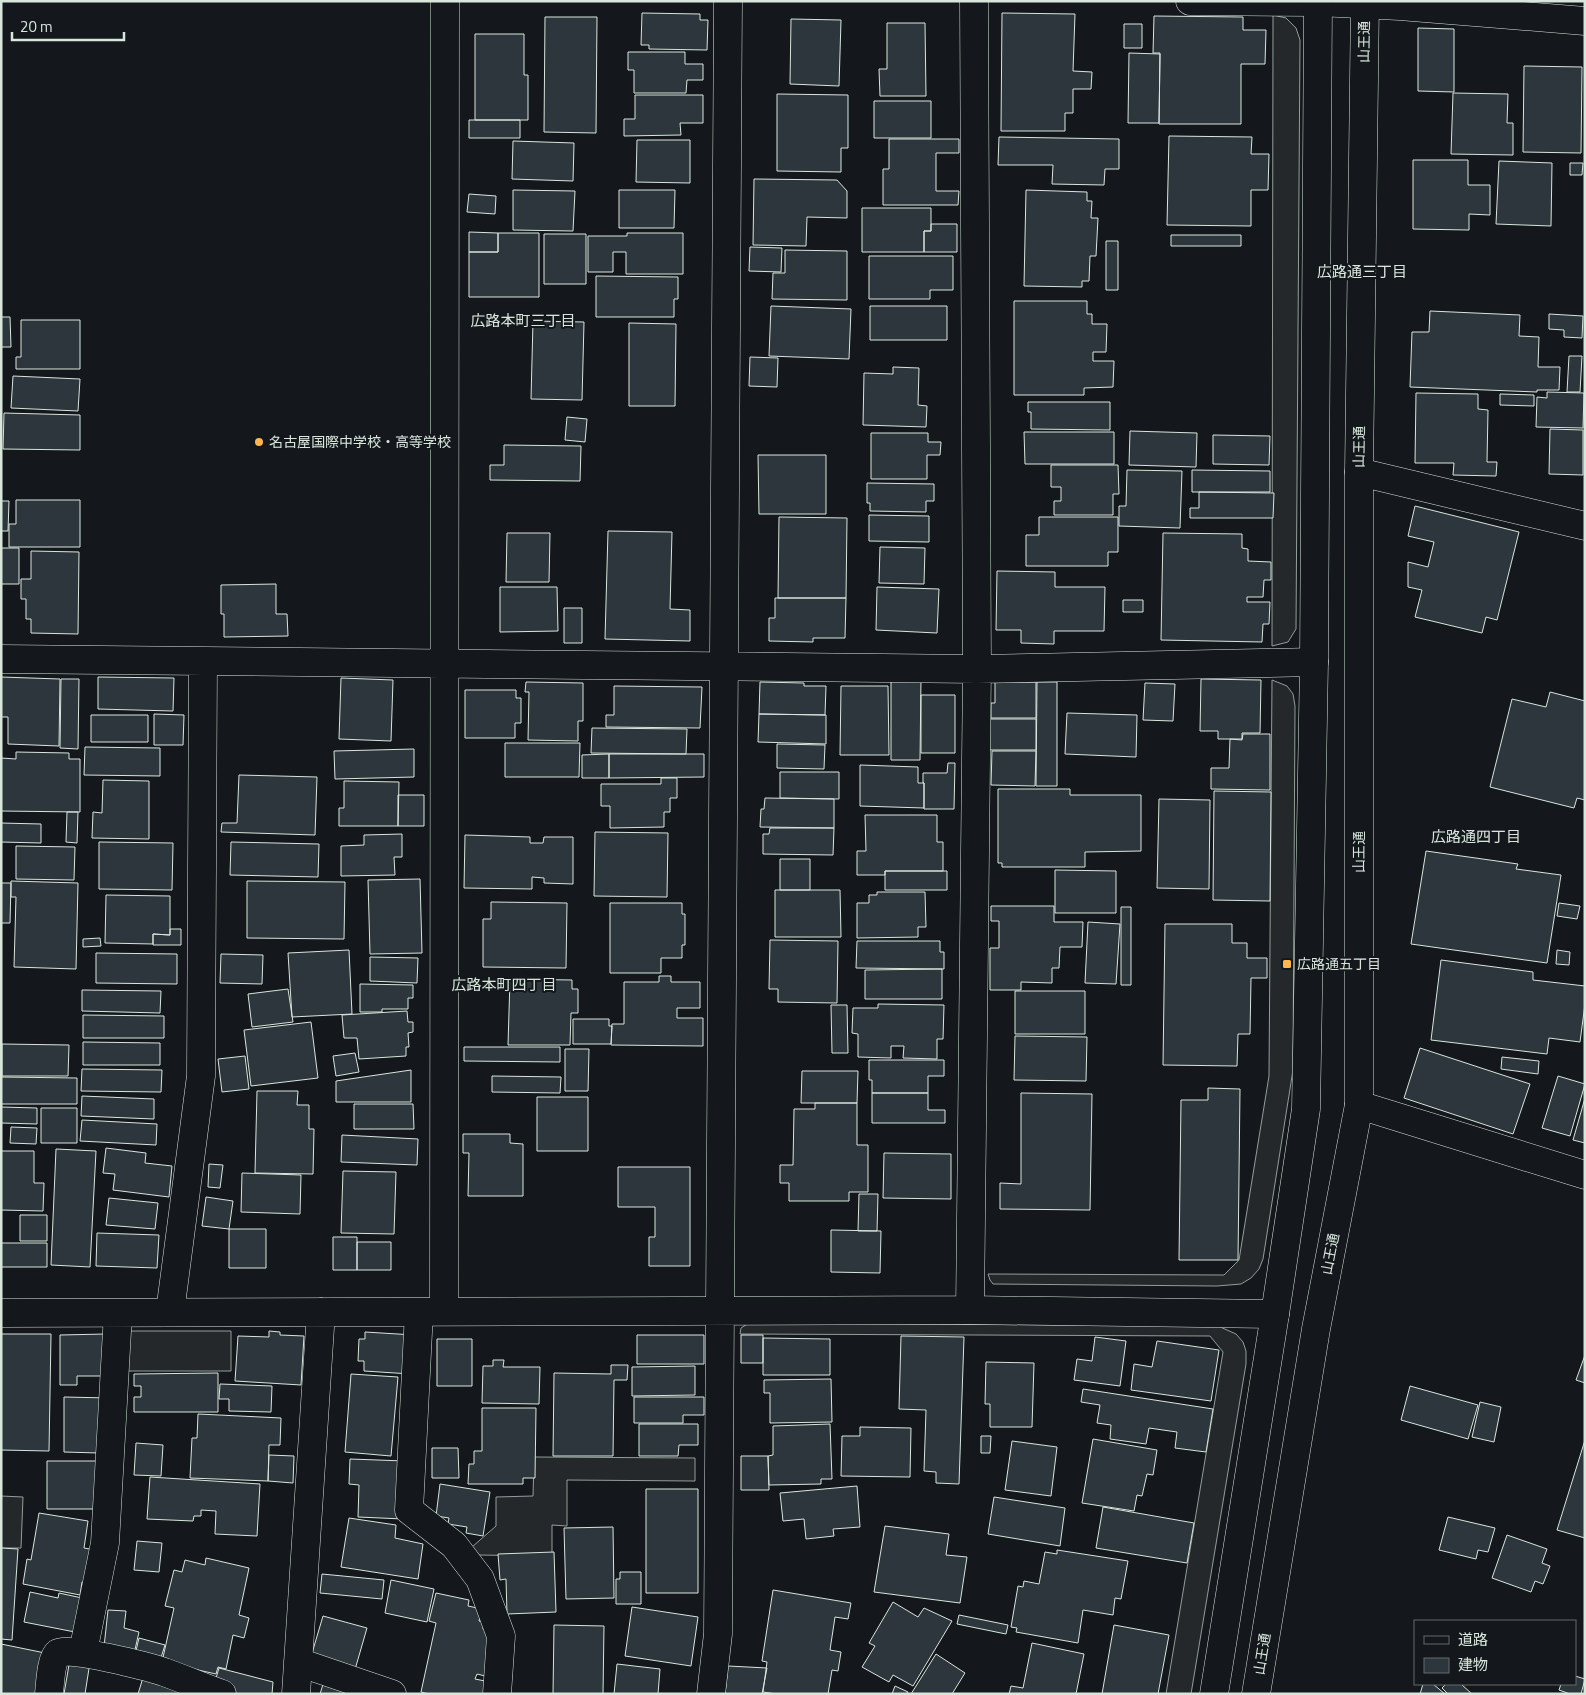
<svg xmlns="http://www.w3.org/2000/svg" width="1586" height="1695" viewBox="0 0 1586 1695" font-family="'Titillium Web','Noto Sans JP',sans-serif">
  <rect width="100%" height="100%" fill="#14181c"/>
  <path fill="#24282b" stroke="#939e99" d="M1273 15 1286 18 1296 28 1300 40 1296 629 1288 642 1272 646Z
    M1272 680 1287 686 1293 694 1295 706 1293 1070 1263 1259 1259 1269 1251 1278 1241 1284 1217 1286 993 1284 990 1280 988 1274 1224 1275 1239 1260 1269 1076Z
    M749 1323 1218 1326 1236 1334 1243 1342 1246 1351V1364L1191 1694H1166L1223 1352 1210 1336 740 1334 741 1328Z
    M126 1331H231V1371H126Z
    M534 1457 695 1458V1481L567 1480V1526L552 1525V1556L477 1555 472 1547 496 1526V1497L533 1496Z
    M1 1496 23 1497 21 1548H1Z"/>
  <path fill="#2c363c" stroke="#d8e6dc" d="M642 13 700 14V20H708L707 50 649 49V45H641Z
    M1002 13 1075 14 1073 71 1092 72 1091 89H1073V113H1065V131H1001Z
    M1154 16 1243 17V30H1266L1265 64H1241V124H1159L1160 53H1153Z
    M545 17H597L596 133 544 132Z
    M791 19 841 20 839 86 790 84Z
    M887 23H925L926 96H880L879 69H887Z
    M1124 24H1142V48H1124Z
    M1418 28 1454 29V92L1418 91Z
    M475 34H524V75H528V120H475Z
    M628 52H685V64H703V80H687L686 93H634V70H628Z
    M1129 53 1160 54 1159 123H1128Z
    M1524 66 1582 67 1581 153 1523 152Z
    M1453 93 1508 94 1507 123H1513V155L1451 154Z
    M777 94 848 95V148H841V172L777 171Z
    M635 95H703V123H680L681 135 624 136V119H635Z
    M874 101H931V138H874Z
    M469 120H520V138H469Z
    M1169 136 1252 137 1251 154H1269L1268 190H1251V226L1167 225Z
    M999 137 1119 139V169H1105L1104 185 1052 184 1053 165H998Z
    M889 139H959V153H936V191H959L958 205H883V169H889Z
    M637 140H690V183L636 182Z
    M513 141 574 143 573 181 512 179Z
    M1413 160H1468V185H1490V215L1469 214V230L1413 229Z
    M1499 161 1552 163 1551 226 1496 224Z
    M1570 163H1583L1582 175H1570Z
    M754 179 837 180 847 191V218L807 217 806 246 753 245Z
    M513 190 575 191 573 231 513 230Z
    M619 190H675L674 228H619Z
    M1026 190 1087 192V201H1092L1091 218H1098L1096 256H1090L1089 281H1082V287L1024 286Z
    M469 194 496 196 495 214 467 212Z
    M862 208H931V231H924V252H862Z
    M931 224H957V252H924V231H931Z
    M469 232 498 233V252H469Z
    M498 233H539V297H469V252H498Z
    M627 233H683V274H626V252H613V272H588V236H627Z
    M544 234H586V284H544Z
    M1171 235H1241V246H1171Z
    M1106 241H1118V290H1106Z
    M750 247 782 248 781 272 749 271Z
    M785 250 847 251V300L772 299 773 273H785Z
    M869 256H953V290H930V299H869Z
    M596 276 678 277V299H674V317H596Z
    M1014 301H1087V314H1092V324H1107L1106 352H1093V361H1114L1113 387 1084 388V395H1014Z
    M771 306 851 309 849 359 769 356Z
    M870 306H947V340H870Z
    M1430 311 1520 315 1519 336 1539 337 1538 367H1560L1559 390H1537V392L1410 387 1412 332H1429Z
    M1549 314 1583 316 1582 338 1564 337V330L1549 329Z
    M1 317H10L11 347H1Z
    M21 320H80V369H16V357H21Z
    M533 321 584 322 582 400 531 399Z
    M629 323 676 324 675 406H629Z
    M1569 356H1582L1580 392H1567Z
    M750 357 778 358 777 387 749 386Z
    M893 367 919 368 918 405 927 406 926 427 863 425 864 373 893 374Z
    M13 376 80 379 78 411 11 408Z
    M1547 392 1584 393 1583 428 1536 427 1537 397 1547 398Z
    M1416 393 1478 394V409L1488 410 1487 462H1497L1496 476 1453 475 1454 463H1415Z
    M1500 394 1534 395V406L1500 405Z
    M1028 402H1110V430L1031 429V412H1028Z
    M4 413 80 415V450L3 449Z
    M567 417 587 419 585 442 565 440Z
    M1550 429 1583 430V475L1549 474Z
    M1130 431 1197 433 1196 467 1129 465Z
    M1024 432H1114V464H1025Z
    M871 433H928V442H941L940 455H927V479H871Z
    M1213 435 1270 436 1269 465 1213 464Z
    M504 445 581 446 580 481 490 480V465H504Z
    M758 455H826V514H759Z
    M1051 465H1118L1119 494H1113V515H1054V501H1061V487H1051Z
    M1127 470 1182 471 1180 528 1119 526V506H1126Z
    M1192 470 1270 471V492H1192Z
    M867 483 934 484V501H926V512L870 511V503H867Z
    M1199 492 1274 493 1273 518H1190V508H1199Z
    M16 500H80V547H9V524H16Z
    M1 501H9L8 531H1Z
    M1415 506 1519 532 1497 620 1486 617 1482 633 1415 617 1422 590 1408 587V562L1428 567 1434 542 1408 536Z
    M869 515 929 516V542L869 541Z
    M779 517 847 518 846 598H778Z
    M1039 517H1118V552H1108V566H1026V535H1039Z
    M608 531 672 532 670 609 690 610V641L605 639Z
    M507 533H550L549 582H506Z
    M1163 533 1242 534V548L1248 549V561L1271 562V580H1264L1263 597H1247V602H1270L1269 624H1263L1262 642 1161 640Z
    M880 547 925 548 924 584 879 583Z
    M1 548H19V584H1Z
    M31 551 79 552 78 634 31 633V619H26V599H21V579H31Z
    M997 571 1055 572V587H1105L1104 631H1054V644L1021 643V630H996Z
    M276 584V614H287L288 636 224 637V614H221V585Z
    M500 587H557L558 631 500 632Z
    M877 587 939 589 937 633 876 630Z
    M775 598H846L845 638H813V642L769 641V618H775Z
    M1123 600H1143V612H1123Z
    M564 608H582V643H564Z
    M1 677 60 679 59 746 8 744V717H1Z
    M98 677 174 678 173 711 98 709Z
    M341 678 393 680 391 741 339 739Z
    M891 678H921L920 760H891Z
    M61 679H79L78 749 60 748Z
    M1201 679 1261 680 1260 733H1242V739H1218V731H1200Z
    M526 682 583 683V721H578V741L528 740 529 692H525Z
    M760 682 804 683V686H826L825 715 759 714Z
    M995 682H1036V718H991V703H995Z
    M1037 682H1057V786H1036Z
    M1145 683 1175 684 1173 721 1143 720Z
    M614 686 702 687 700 728 606 727V715H614Z
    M841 686H888L889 755H840Z
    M465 690H516V698H521V723H515V738H465Z
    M1550 692 1585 701V800L1577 798 1574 808 1490 787 1512 699 1546 707Z
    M921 695H955V753H921Z
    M1067 713 1137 715 1136 757 1065 754Z
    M154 714 184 715 183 745H154Z
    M759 714 826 715V744L758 742Z
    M91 715H148V742H91Z
    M989 719H1036V750H989Z
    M592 728 687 729 686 754 591 753Z
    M1243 734H1270V790L1211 789V768H1229L1230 739 1242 740Z
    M505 743H580L579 777H505Z
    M777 744 825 745 824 769 777 768Z
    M85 747 160 748V776L84 775Z
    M414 749V777L335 779 334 751Z
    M992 751H1036L1035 786 991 785Z
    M16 752 69 753V759H80V812L1 811V758L16 759Z
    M609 754V778H582V755Z
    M609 754H704V777L609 778Z
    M948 763H955L954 809H924V783H923V773H947Z
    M860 765 918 767V783H924V808L860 806Z
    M780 772H839V799L780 798Z
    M239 775 317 777 315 835 221 832 222 823H237Z
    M661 778H677V798H670V812H664V827L610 828V806H601V784H661Z
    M103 780 149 781V839L92 838 93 812 102 813Z
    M344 781 399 782 398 826H339V808H344Z
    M998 789H1070V795H1141V851L1085 852V867H1002V863H998Z
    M1214 791 1271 792 1270 901 1213 900Z
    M398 795H424V826H398Z
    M765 798 834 799V828L760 827 761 809H764Z
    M1159 799 1210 800 1209 889 1157 888Z
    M67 812H78L77 843 66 842Z
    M865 815H937V842H943V871H885V875H857V851H866Z
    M1 823 41 824V843L1 842Z
    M770 828H834L833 855 763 854V834H769Z
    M595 832 668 833 667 897 594 896Z
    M402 834V857H394L395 875 341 876V846L364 845V835Z
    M465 835 530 837V843H543L544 837H573V884L544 883V878L532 877V889L464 888Z
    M99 842 173 843 172 890 99 889Z
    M231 842 319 844 318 877 230 875Z
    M16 846 75 847 74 880 16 879Z
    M1426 851 1518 864 1516 869 1561 875 1547 963 1411 944Z
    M780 859H810V890H780Z
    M1055 870 1116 871V913H1055Z
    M885 871H947V890H885Z
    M420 879 422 953 370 954 368 880Z
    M11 881 78 883 76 969 14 967 16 897H11Z
    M247 881 345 882 344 939 247 938Z
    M1 883H11L10 923H1Z
    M775 890H840L841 937H775Z
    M877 892H925L926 927H918V937L857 938V903H869V895H877Z
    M106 895 170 896V935L153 934V944L105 943Z
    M491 902 567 903 566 968 483 967V919H491Z
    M610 903H682V914H685V945H682V958H661V973H610Z
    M1559 903 1580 906 1577 919 1557 916Z
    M991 906H1054V922H1083L1082 947H1060L1059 968H1052V983L1021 982V990H990V948H999V921H991Z
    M1121 907H1131V985H1121Z
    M1088 922 1120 924 1116 984 1085 983Z
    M1165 924H1232V943H1247V958H1267V978H1251L1250 1034H1238L1237 1066 1163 1065Z
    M170 929H181V945H153V934L170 935Z
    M100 938 101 946 83 947V939Z
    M770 940 838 941 837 1003 778 1002V989H769Z
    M857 941H940V952H944V969L856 968Z
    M349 950 352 1014 292 1017 288 953Z
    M1557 950 1570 952 1569 965 1556 964Z
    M96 953 177 954V984L96 983Z
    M221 954 263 955 262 984 220 983Z
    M370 957 418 958 417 983 370 981Z
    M1441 960 1533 972V980L1585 986V1004L1580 1042 1549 1038 1547 1054 1431 1040Z
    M942 969V999H865V970Z
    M659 976H671V982H700V1008H677V1018H703V1046L611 1045 612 1024H624V982H659Z
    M510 979 572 980V989H578V1013H571L570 1045H508Z
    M360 984 413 985V998H408V1009H382V1012H360Z
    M288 989 293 1022 252 1027 248 994Z
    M82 990 161 991 160 1013 82 1011Z
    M1015 991H1085V1034H1015Z
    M878 1004 944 1005 943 1039H937V1059L903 1058 904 1046H891V1058L858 1057V1034L852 1033 853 1008H878Z
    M831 1005H847L848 1053H832Z
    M407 1011 408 1022H413V1032L408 1033 409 1047H406V1056L359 1059 357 1038H344L342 1015Z
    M83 1015 164 1016V1038H83Z
    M573 1019H609V1026H612L611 1044H573Z
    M311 1022 318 1078 251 1086 244 1030Z
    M1015 1036 1087 1037 1086 1081 1014 1080Z
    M83 1042 160 1043V1065H83Z
    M2 1044 69 1045 68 1076H2Z
    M464 1047H560V1062L464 1061Z
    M1420 1048 1530 1084 1513 1134 1404 1098Z
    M565 1049H589L588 1091H565Z
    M355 1053 359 1072 336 1076 333 1056Z
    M245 1056 249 1089 222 1092 218 1059Z
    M1502 1057 1539 1061 1538 1074 1501 1069Z
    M869 1060H944V1076H928V1093H872V1080H869Z
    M82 1069 162 1070 161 1092 81 1091Z
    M411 1070V1102H336V1081Z
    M802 1071H858L857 1103H801Z
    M492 1076 561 1077 560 1093 492 1092Z
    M1558 1076 1585 1084 1570 1136 1542 1128Z
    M1 1077 77 1078V1104H1Z
    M1208 1088 1240 1089 1238 1260H1179L1181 1100H1208Z
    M257 1091H298L297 1105H309V1129H314L313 1174 255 1173Z
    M872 1093H928V1110H945V1123H872Z
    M1021 1093 1092 1094 1090 1210 1000 1209V1183L1021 1184Z
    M82 1096 154 1099V1119L81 1116Z
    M537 1097H588V1151H537Z
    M1585 1098V1143L1573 1140Z
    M815 1103H857V1145H868V1192H849V1201H789V1183H780V1165H793L794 1109H815Z
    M354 1104H413L414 1129H354Z
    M1 1107 37 1108V1124L1 1123Z
    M41 1108H77V1143H41Z
    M82 1120 157 1124 156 1145 80 1141Z
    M11 1127 37 1128 36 1144 10 1143Z
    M463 1134H510V1143L523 1144V1196H468L469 1153H463Z
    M342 1135 418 1139 417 1165 341 1162Z
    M106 1148 146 1153 145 1163 172 1166 169 1197 113 1190 115 1174 103 1173Z
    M56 1149 96 1151 90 1267 51 1265Z
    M1 1151H34V1183H44L43 1211 1 1210Z
    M884 1153 951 1154V1199L883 1198Z
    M209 1164 223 1165 220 1188 208 1187Z
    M618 1167H690V1266H649V1237H655V1207H618Z
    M343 1171 396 1172 394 1234 341 1233Z
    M242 1173 301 1175 300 1214 241 1212Z
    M859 1194H878L877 1231H858Z
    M206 1197 233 1201 229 1229 202 1226Z
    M109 1198 158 1203 155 1229 106 1225Z
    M20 1215H47V1241H20Z
    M229 1229H266V1268H229Z
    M831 1230 881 1231 880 1273 831 1272Z
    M97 1233 159 1235 157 1268 96 1266Z
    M333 1237H357V1270H333Z
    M357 1242H391V1270H357Z
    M1 1243H47V1267H1Z
    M269 1331 280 1332V1335L304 1336 301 1385 235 1381 238 1336 269 1337Z
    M365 1332 414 1335 411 1374 364 1371V1361H358L359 1339H365Z
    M1 1334H51L49 1451 1 1450Z
    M106 1334V1376H77V1385H60V1335Z
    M637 1335H704V1364H637Z
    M741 1335H763V1363H741Z
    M901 1336 964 1337 959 1484 936 1483V1472L924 1471 926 1410 899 1409Z
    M1095 1337 1126 1341 1120 1386 1074 1380 1077 1359 1092 1361Z
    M763 1338 830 1339V1375H763Z
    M437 1339H472V1386H437Z
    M1157 1341 1219 1350 1211 1401 1131 1390 1134 1364 1152 1367Z
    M1585 1355V1383L1576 1380Z
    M493 1360H504L503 1367H540L539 1404 482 1403 483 1366H493Z
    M986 1362 1034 1363 1032 1427H990V1404H985Z
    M611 1365H628L627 1380H614L613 1456H553L554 1373 611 1374Z
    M695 1366V1395L632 1396V1367Z
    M218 1373V1412H134V1397H141V1386H134V1374Z
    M351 1374 398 1377 391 1456 345 1452Z
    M831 1379 832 1422 770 1423V1393H764V1380Z
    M220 1384 272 1386 271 1412 229 1411V1399H219Z
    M1410 1386 1478 1405 1468 1439 1401 1420Z
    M1083 1389 1213 1409 1206 1452 1175 1448 1177 1432 1149 1428 1146 1444 1110 1439 1111 1425 1097 1423 1100 1405 1081 1402Z
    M64 1397 109 1398 99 1453 64 1452Z
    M634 1397H704V1415H683V1423H634Z
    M1480 1402 1501 1407 1494 1442 1472 1437Z
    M482 1408H536L535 1478H523V1484H468L469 1464H474V1451H482Z
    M198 1414 281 1418 280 1445H269L268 1481 190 1478 192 1438H197Z
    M639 1424H698V1445H679L678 1456H639Z
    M830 1424 832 1479H821V1484L769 1485 768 1456 773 1455V1426Z
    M860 1427 911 1428 910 1477 841 1476 842 1436H860Z
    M981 1436H991L990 1453H981Z
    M1093 1439 1157 1450 1153 1475 1147 1474 1142 1496 1137 1495 1134 1511 1082 1503Z
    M1585 1440V1538L1557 1530Z
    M1012 1441 1057 1447 1051 1496 1005 1490Z
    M136 1443 163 1445 161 1476 134 1475Z
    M432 1448H458L459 1478H432Z
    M269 1455 294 1456 293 1483 268 1481Z
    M741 1456H768L769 1490H741Z
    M350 1459 405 1461 403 1519 358 1517 359 1485 349 1484Z
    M47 1461H104L96 1509H47Z
    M150 1477 260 1484 257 1536 215 1534 216 1511 201 1510V1516H194L193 1521 147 1519Z
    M440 1484 490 1492 483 1536 466 1533 467 1527 448 1524 449 1518 436 1516Z
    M857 1486 860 1527 833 1529 834 1536 806 1539 804 1519 783 1521 780 1493Z
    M646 1489H698V1593H646Z
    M994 1497 1065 1508 1060 1546 988 1534Z
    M1103 1507 1194 1523 1187 1563 1096 1548Z
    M39 1513 88 1521 84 1548 95 1550 90 1584 82 1582 80 1595 23 1584 27 1559 31 1560Z
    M1448 1517 1495 1528 1488 1552 1478 1550 1476 1559 1439 1550Z
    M349 1518 396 1525 395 1538 423 1544 418 1579 341 1567Z
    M885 1526 949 1534 946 1555 967 1557 960 1603 874 1592Z
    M613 1527 614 1598 566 1599 564 1528Z
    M1507 1535 1547 1549 1542 1563 1550 1566 1543 1584 1535 1581 1531 1592 1492 1578Z
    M137 1541 162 1543 159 1572 134 1570Z
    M1 1548 18 1549 12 1640 1 1639Z
    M1057 1550 1128 1561 1121 1599 1115 1598 1113 1615 1083 1610 1078 1643 1016 1632 1017 1628 1011 1627 1018 1586 1023 1587 1024 1581 1039 1584 1045 1552 1057 1554Z
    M554 1552 556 1612 507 1614 506 1579 500 1580 498 1554Z
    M206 1558 249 1568 239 1615 249 1618 244 1638 233 1635 226 1669 218 1667 216 1674 162 1662 174 1608 165 1606 174 1570 182 1572 185 1560 205 1565Z
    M620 1572H641V1604H616V1579H620Z
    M322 1574 384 1580 382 1599 320 1593Z
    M391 1580 434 1589 427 1622 385 1613Z
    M773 1590 851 1603 848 1619 835 1617 830 1650 841 1652 838 1671 832 1670 828 1694H777L763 1692 767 1662 762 1661Z
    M30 1592 58 1598 59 1593 82 1598 80 1633 24 1622Z
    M436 1593 469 1600 468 1606 482 1609 479 1621 484 1622 483 1629 495 1631 485 1676 477 1674 475 1679 490 1682 487 1694H429L421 1692 436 1623 429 1621Z
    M893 1602 918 1617 924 1608 952 1621 913 1686 893 1675 889 1682 862 1667 875 1646 869 1643Z
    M632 1607 698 1617 691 1666 625 1656Z
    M108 1610 126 1611 124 1628 139 1632 134 1654 104 1647Z
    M959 1615 1008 1625 1006 1634 957 1624Z
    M323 1616 367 1628 354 1673 310 1660Z
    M554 1625 604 1626 603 1694H553Z
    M1114 1625 1169 1635 1158 1694H1102Z
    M139 1638 165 1645 160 1661 135 1655Z
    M1032 1643 1084 1654 1076 1694H1009L1011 1686 1023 1688Z
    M1 1644 50 1654 42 1694H1Z
    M936 1654 965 1673 952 1694H911Z
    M70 1659 90 1662 85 1694H64Z
    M617 1664 660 1669 658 1694H614Z
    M728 1666 767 1668 762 1694H725Z
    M219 1668 273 1682 272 1694H238L219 1686 216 1678Z
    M145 1671 195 1694H138Z
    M1575 1676 1585 1679 1581 1694H1570L1559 1690 1561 1684H1575Z
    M324 1681 365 1694H320Z
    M1423 1684H1433L1445 1694H1420Z
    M1446 1684H1461L1472 1694H1448L1442 1688Z
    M895 1686 908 1692 907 1694H892Z"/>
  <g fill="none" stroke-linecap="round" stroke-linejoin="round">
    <g stroke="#d8e6dc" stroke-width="29">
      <path id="minor" d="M1190 1 1318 2 1400 6 1585 21
        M1359 472 1585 526
        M1 659 977 669 1314 662
        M1359 1105 1585 1175
        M970 1310 977 669 974 1
        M444 1311 445 1
        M170 1312 201 1076 203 662
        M419 1312 409 1510 454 1545 480 1579 501 1636 497 1694
        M1 1313 970 1310 1275 1314
        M83 1652 105 1543 118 1313
        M298 1662 392 1694
        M49 1694C50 1685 51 1658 58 1653 68 1646 149 1667 164 1672 183 1679 203 1687 222 1694
        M296 1694 321 1312
        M711 1694 718 1634 728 1"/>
    </g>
    <g stroke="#d8e6dc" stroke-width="29">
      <path id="major" d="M1214 1694 1275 1314 1306 1109 1314 662 1318 1
        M1256 1694 1316 1329 1359 1105V472L1365 1"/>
    </g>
    <use href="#minor" stroke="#14181c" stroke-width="28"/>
    <use href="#major" stroke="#14181c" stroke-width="28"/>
  </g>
  <g fill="#ffb74d" stroke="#14181c" stroke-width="2">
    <circle cx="259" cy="442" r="5"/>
    <rect x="1282" y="959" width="10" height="10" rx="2.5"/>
  </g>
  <g text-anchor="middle" stroke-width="4" stroke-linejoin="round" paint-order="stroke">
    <g font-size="14" fill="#d8e6dc" stroke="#14181c">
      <text transform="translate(1364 42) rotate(-89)" y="5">山王通</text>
      <text transform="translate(1359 447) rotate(-89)" y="5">山王通</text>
      <text transform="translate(1359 852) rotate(-90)" y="5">山王通</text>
      <text transform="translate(1330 1254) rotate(-79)" y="5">山王通</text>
      <text transform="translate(1262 1654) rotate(-81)" y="5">山王通</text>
    </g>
    <g font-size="14" fill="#d8e6dc" stroke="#14181c" text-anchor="start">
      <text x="269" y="447">名古屋国際中学校・高等学校</text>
      <text x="1297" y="969">広路通五丁目</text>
    </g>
    <g font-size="15" fill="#d8e6dc" stroke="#14181c">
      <text x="1362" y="277">広路通三丁目</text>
      <text x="523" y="326">広路本町三丁目</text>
      <text x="1476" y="842">広路通四丁目</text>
      <text x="504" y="990">広路本町四丁目</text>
    </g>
  </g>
  <rect width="1586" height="1695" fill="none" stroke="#d8e6dc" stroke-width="5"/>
  <rect x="1414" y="1620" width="162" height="65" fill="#14181c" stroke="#626a69"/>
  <rect x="1424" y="1636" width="25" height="8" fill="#14181c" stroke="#626a69"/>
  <text x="1458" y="1645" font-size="15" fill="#d8e6dc">道路</text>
  <rect x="1424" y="1658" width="25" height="15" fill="#2c363c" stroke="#626a69"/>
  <text x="1458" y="1670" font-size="15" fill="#d8e6dc">建物</text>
  <path d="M12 32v8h112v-8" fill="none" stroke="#d8e6dc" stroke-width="2.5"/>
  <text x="20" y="32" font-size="15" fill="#d8e6dc" stroke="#14181c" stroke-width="4" paint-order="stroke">20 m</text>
</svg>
